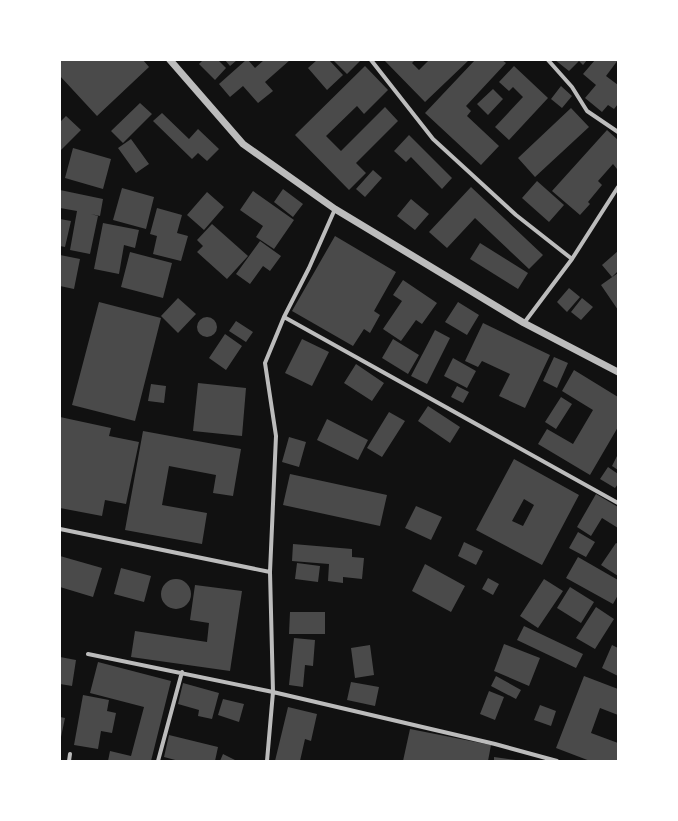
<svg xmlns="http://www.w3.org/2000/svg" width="678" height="821" viewBox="0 0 678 821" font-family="'IBM Plex Sans',sans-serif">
  <rect width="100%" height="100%" fill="#111"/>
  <path fill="#4a4a4a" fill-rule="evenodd" d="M60 60H125L126 61 127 60H143L149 67 97 116 60 76Z
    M203 60H218L226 68 215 80 199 64Z
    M225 60H237L230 66Z
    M246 60H248L255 68 264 60H290L265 82 273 91 258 103 243 86 230 97 219 84Z
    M317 60H329L343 75 327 90 308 68Z
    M333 60H361L347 74Z
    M384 60H415L412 63 419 70 429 60H469L425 102Z
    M475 60H502L506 63 466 106 471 111 467 116 499 146 481 165 425 113Z
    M555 60H587L583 65 579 61 569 71Z
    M595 60H618L606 76 618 85V104L614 109 608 105 602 112 585 98 596 85 583 74Z
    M365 66 388 90 364 114 357 106 326 136 341 151 385 107 398 121 356 163 366 173 349 190 295 135Z
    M514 66 548 98 509 140 495 127 523 97 513 87 509 91 499 82Z
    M561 86 572 96 562 108 551 99Z
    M493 89 503 99 488 115 477 104Z
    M140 103 152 114 123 143 111 131Z
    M571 108 589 127 535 177 518 158Z
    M162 113 189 139 198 129 219 149 207 161 198 153 192 159 153 121Z
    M66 116 81 130 60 151V122Z
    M607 130 618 140V168L617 169 613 164 598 181 602 185 588 202 590 204 580 215 552 191Z
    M409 135 452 178 442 189 411 157 406 162 394 151Z
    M131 139 149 164 136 173 118 148Z
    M73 148 111 159 103 189 65 178Z
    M373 170 382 178 365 197 356 189Z
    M537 181 564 205 549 222 522 198Z
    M471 187 543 255 529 269 475 218 447 248 429 232Z
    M122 188 154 197 146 229 113 220Z
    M283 189 303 204 293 217 274 202Z
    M60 190 103 199 100 216 91 214 98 216 90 254 70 250 77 211 60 208Z
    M253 191 294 220 274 249 256 237 263 226 240 210Z
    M207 192 224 207 204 230 187 215Z
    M411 199 429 214 415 230 397 216Z
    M157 208 182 215 177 233 188 236 181 261 153 254 157 236 150 234Z
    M60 219 71 221 65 247 60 246Z
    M103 223 139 230 135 248 124 245 119 274 94 269Z
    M212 224 248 256 227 279 197 252 203 246 197 240Z
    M335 236 396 272 374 311 380 315 370 333 364 329 353 346 292 311Z
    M260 241 281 256 270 271 263 266 250 284 236 274Z
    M480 243 528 273 518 289 470 259Z
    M618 251V271L612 277 602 265Z
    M130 252 172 263 163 298 121 287Z
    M60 255 80 259 74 289 60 286Z
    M618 273V310L601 285Z
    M403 280 437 303 422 324 416 320 401 341 383 329 402 301 393 295Z
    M569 288 580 297 567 312 557 302Z
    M178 298 196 314 178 333 161 316Z
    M582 298 593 307 581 320 571 312Z
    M99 302 161 318 135 421 72 405Z
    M458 302 479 315 467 335 445 322Z
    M197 327a10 10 0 1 1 20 0a10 10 0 1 1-20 0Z
    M236 321 253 332 246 342 229 331Z
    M483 323 550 355 525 408 499 396 510 374 482 361 478 367 465 361Z
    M435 330 450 338 427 384 411 376Z
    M225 334 242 346 226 370 209 358Z
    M302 339 329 352 312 386 285 373Z
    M393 339 419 355 408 374 382 358Z
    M554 357 568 363 557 388 543 381Z
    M453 358 476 371 467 388 444 376Z
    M356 364 384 383 372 401 344 383Z
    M574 370 618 397V427L590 475 538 444 547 429 573 444 593 410 562 391Z
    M198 383 246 388 242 436 193 431Z
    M151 384 166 386 164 403 148 401Z
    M457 386 469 392 463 403 451 397Z
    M561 397 572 404 556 429 545 422Z
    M428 406 460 427 450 443 418 421Z
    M389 412 405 421 382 457 367 448Z
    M60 417 111 428 109 436 139 442 126 504 105 500 102 516 60 508Z
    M327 419 368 440 358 460 317 440Z
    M143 431 241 449 233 496 213 493 216 475 169 466 162 505 207 513 202 544 125 530Z
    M289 437 306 442 299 467 282 462Z
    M618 454V470L612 466Z
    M514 459 579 495 542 565 476 530ZM524 499 534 505 523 526 512 521Z
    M608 467 618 474V484L615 488 600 479Z
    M290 474 387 495 380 526 283 505Z
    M596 494 618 507V528L602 518 591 536 577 527Z
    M416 506 442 517 431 540 405 528Z
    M578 532 595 542 586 557 569 548Z
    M464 542 483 551 476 565 458 556Z
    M616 543 618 544V576L601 565Z
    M293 544 352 549V557L364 558 362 579 343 577V583L328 581 329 564 292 561Z
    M60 556 102 568 93 597 60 587Z
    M578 557 618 580V595L613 604 566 578Z
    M297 563 320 566 318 582 295 579Z
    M425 564 465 586 451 612 412 591Z
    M121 568 151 576 144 602 114 594Z
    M488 578 499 584 493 595 482 589Z
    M161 594a15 15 0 1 1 30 0a15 15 0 1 1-30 0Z
    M544 579 563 591 538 628 520 616Z
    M195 585 242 591 230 671 131 657 135 631 207 642 209 623 190 620Z
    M570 587 594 602 581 623 557 608Z
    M596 607 614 619 595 649 576 638Z
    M290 612H325V634H289Z
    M524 626 583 654 576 668 517 640Z
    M294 638 315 640 313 666 305 665 303 687 289 685Z
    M504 644 540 658 529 686 494 671Z
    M370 645 374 675 355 678 351 648Z
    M612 645 618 648V676L602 668Z
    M60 657 76 660 72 686 60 684Z
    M98 662 171 681 151 761H108L110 751 131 756 144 707 90 693Z
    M496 676 521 690 516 699 491 686Z
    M584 676 618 689V715L600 708 591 733 618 743V761H590L556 748Z
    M351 682 379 687 375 706 347 700Z
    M183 683 219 693 212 719 198 716 199 710 178 704Z
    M489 691 504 697 495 720 480 714Z
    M83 695 109 700 107 711 116 713 112 733 101 731 98 749 74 745Z
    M223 699 244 704 239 722 218 715Z
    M540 705 556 711 551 726 534 720Z
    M288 707 317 714 311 741 305 739 300 761H275Z
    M60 717 65 718 61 737H60Z
    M410 729 491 745 488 761H403Z
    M169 735 218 747 215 761H179L164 757Z
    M223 754 237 761H220Z
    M494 757 516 760V761H494Z"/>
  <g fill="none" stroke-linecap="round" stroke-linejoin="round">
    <path stroke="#bcbcbc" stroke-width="4" d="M371 60 433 139 516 215 572 259
      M548 60 572 87 587 111 618 132
      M284 317 618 503
      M524 323 572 259 618 187
      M60 529 270 572
      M88 654 273 692 495 744 557 761
      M69 761 70 754
      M158 761 182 672
      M267 761 273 692 270 572 276 436 265 363 284 317 309 268 335 209"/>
    <path stroke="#bcbcbc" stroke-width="7" d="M170 60 243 144 335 209 524 323 618 372"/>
  </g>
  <rect width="678" height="821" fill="none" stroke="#ffffff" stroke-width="122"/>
</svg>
